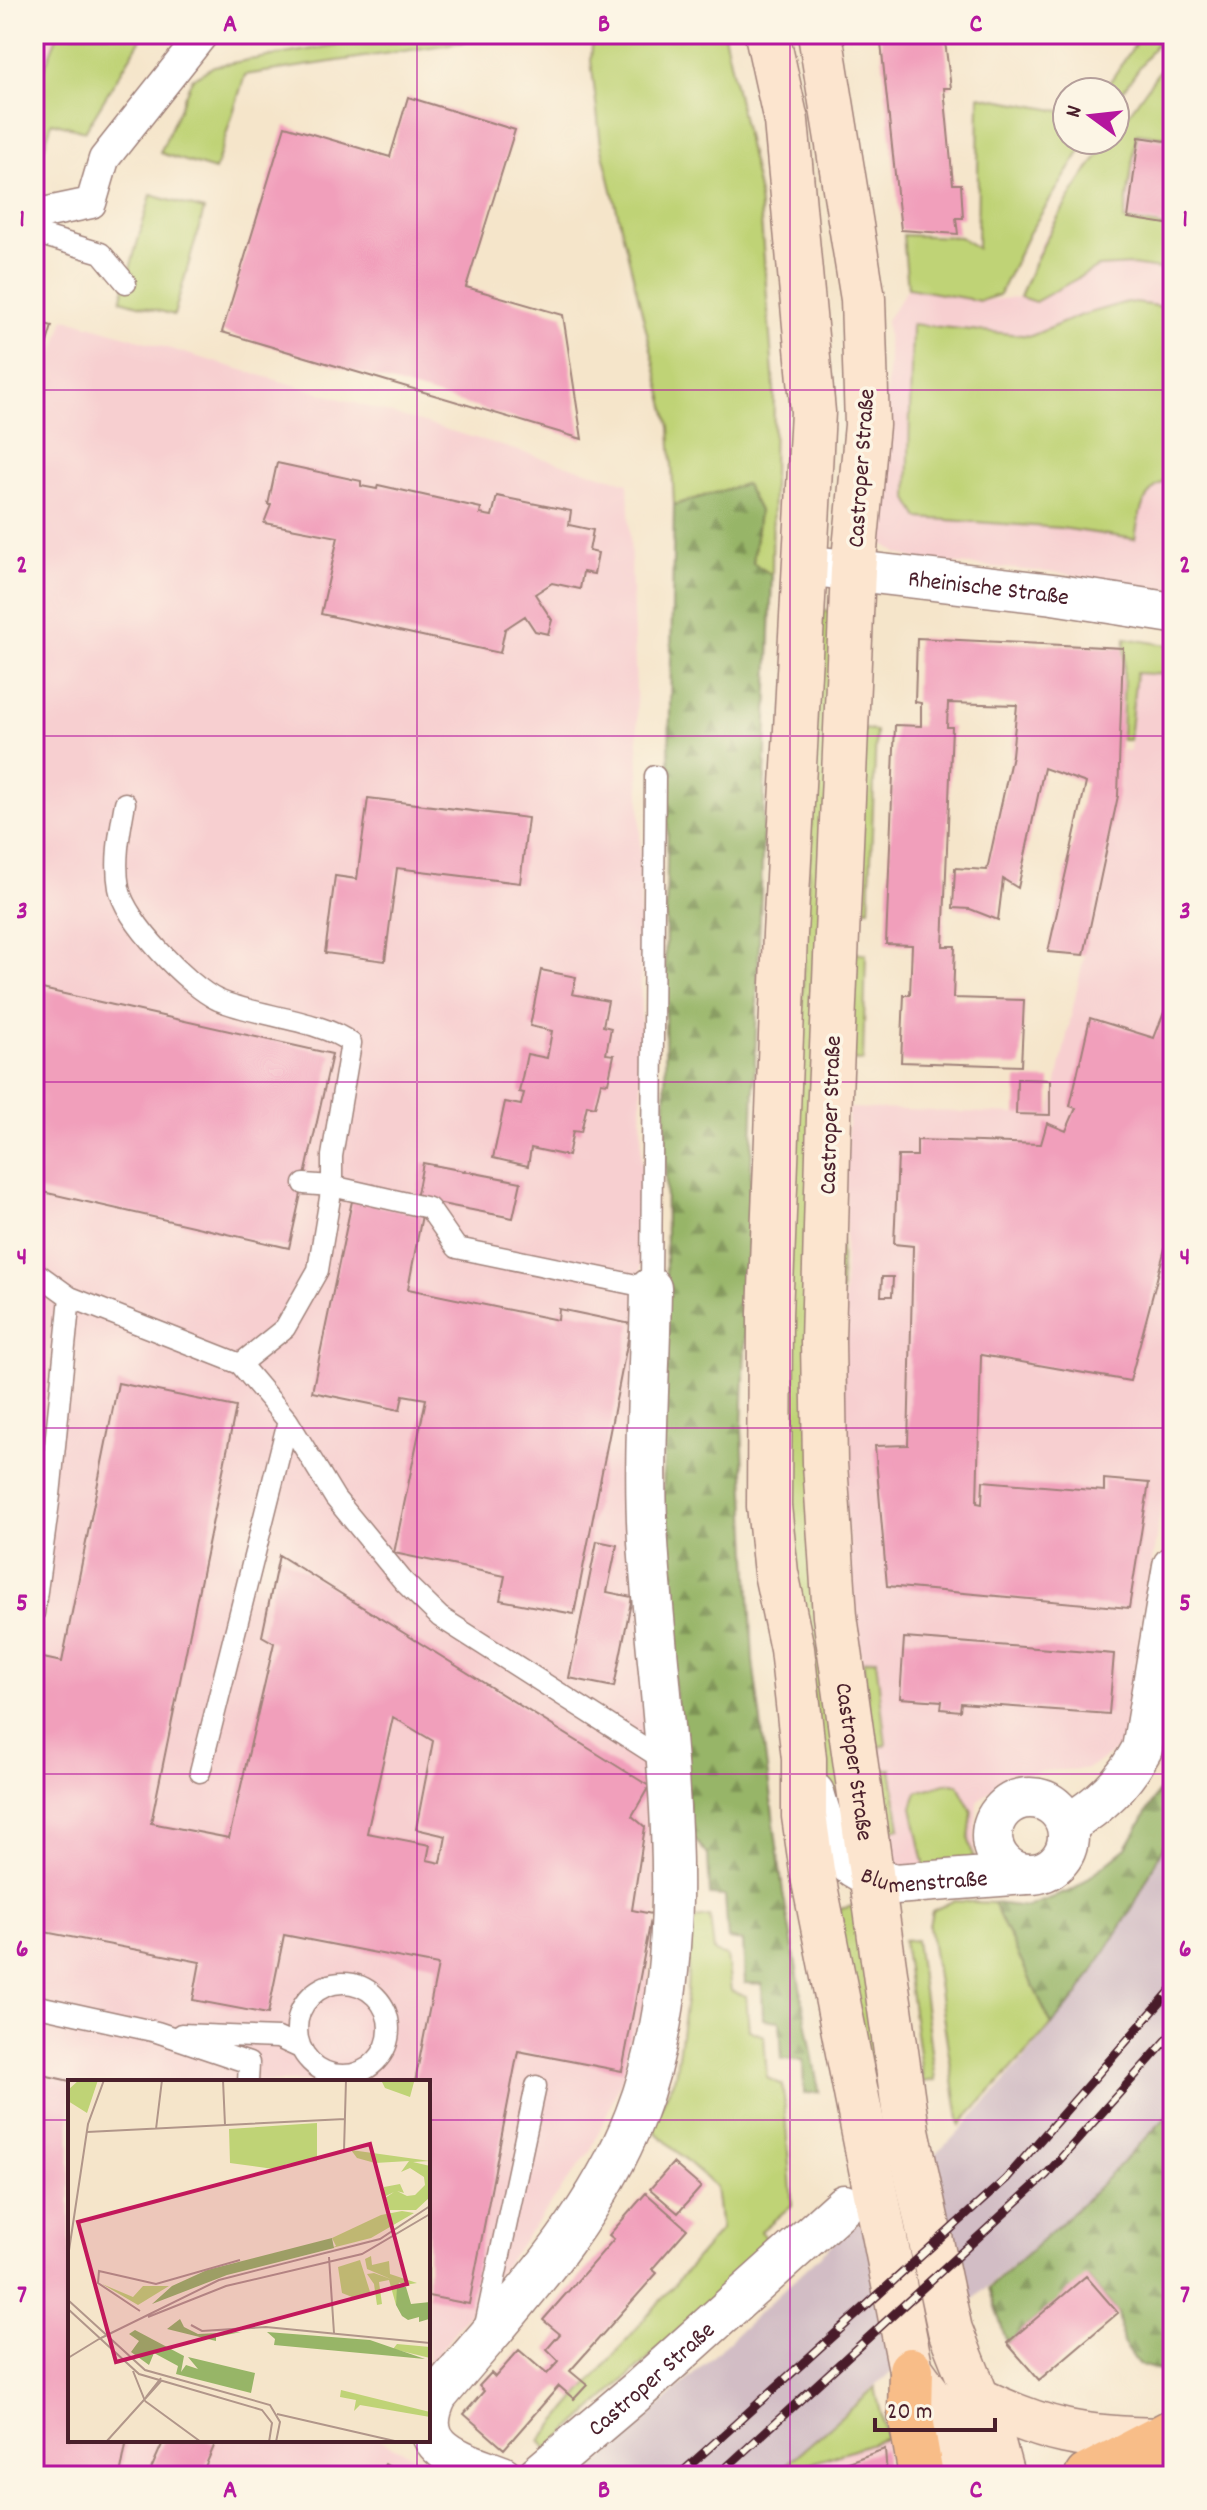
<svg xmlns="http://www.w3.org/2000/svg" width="1207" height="2510" viewBox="0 0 1207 2510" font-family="Dekko,sans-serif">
  <defs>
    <pattern id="forest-firs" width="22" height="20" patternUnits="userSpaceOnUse" patternTransform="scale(2)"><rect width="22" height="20" fill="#97b567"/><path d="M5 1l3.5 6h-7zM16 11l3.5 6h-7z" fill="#7d9355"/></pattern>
  </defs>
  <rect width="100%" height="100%" fill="#fcf5e5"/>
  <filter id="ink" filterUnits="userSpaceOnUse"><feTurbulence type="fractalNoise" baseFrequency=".0125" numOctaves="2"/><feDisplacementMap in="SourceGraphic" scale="16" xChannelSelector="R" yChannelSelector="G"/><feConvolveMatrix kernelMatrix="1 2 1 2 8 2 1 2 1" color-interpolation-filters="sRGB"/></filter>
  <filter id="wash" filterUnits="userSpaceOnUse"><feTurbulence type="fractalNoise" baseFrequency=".006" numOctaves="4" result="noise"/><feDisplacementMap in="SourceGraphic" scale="32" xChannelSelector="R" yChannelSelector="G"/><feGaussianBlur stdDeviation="1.8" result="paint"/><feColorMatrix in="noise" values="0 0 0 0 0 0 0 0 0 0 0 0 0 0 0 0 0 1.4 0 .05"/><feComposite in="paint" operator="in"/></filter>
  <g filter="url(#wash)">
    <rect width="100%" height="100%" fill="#f5e5ca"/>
    <path fill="#f7cfd0" d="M34 34H58L34 94Z
      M1169 57H1173V591L1059 573 925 561 898 554 883 543 876 517 889 359 886 320 908 288 980 301 1020 297 1041 243 1082 177 1110 140H1115V133Z
      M65 318 628 483 640 793 642 1241 633 1466 658 1908 642 2034 591 2150 428 2368V2082H70V2440H381L452 2476H34V416Z
      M1136 673 1173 675V1434L1122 1747 1087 1769 1041 1771 1000 1783 977 1802 974 1860 893 1870 855 1617 841 1458 848 1108 1050 1115 1118 797 1122 719 1121 750 1130 751Z
      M887 2438V2476H780Z"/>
    <path fill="#d2bdc5" d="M1173 1827V2110L1085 2201 773 2476H585L823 2253 949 2142 994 2094 1078 1995 1132 1909Z"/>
    <path fill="#bfd376" stroke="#847950" stroke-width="2" d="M58 34H144L85 131 52 122 38 166 34 165V94Z
      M400 34H517L245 75 215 170 160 153 192 79 214 66Z
      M593 34H724L759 195 774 387 772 575 753 563 759 511 745 484 674 505 670 427 601 145 591 60Z
      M1142 34H1163L1115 102V92H1103Z
      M1169 57H1173V138L1137 133 1124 220 1173 228V271L1132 265 1098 267 1035 302 1020 297C1044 236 1071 192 1110 140H1115V133Z
      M979 96 1067 112V140H1088L1029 233 999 295 980 301 908 288 903 235 960 237 977 248Z
      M151 195 204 210 174 315 121 300Z
      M1127 302 1173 308V479C1143 486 1139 513 1135 539L1061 528 919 518 908 499 912 324 1031 336 1079 316Z
      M826 610 832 613 849 1843 828 1794 789 1543 785 1329 822 612Z
      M1125 638 1173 646V675L1136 673 1129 740H1122Z
      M864 729 876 731 869 909 855 908Z
      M853 953 866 954 863 1061 849 1060Z
      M876 1659 886 1745 873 1747 863 1661Z
      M891 1769 900 1828 887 1830 877 1771Z
      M946 1783 958 1785 972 1812 969 1840 974 1860 925 1868 912 1807 917 1792Z
      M953 1901 993 1903 1052 2025 960 2125 929 1926 932 1911Z
      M858 1905 887 2095 870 2097 830 1911Z
      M710 1917 714 1952 727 1956 731 1991 746 1996 749 2030 764 2036 767 2078 783 2085 792 2205 761 2231 770 2247 548 2450 540 2441 721 2230 716 2187 651 2128 675 2077 687 1993 690 1926 695 1919Z
      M916 1940 935 2080 923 2082 903 1941Z
      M875 2388 887 2438 773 2476 867 2395Z"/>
    <path fill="url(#forest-firs)" stroke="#706a49" stroke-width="2" d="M745 484 759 511 753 563 772 575 742 1429 753 1661 783 1892 819 2092 804 2094 803 2060 782 2059 780 2021 763 2019 762 1984 745 1983 743 1941 728 1939 725 1896 710 1895 708 1855 692 1836 662 1582 666 1310 665 967 674 505Z
      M1173 1748V1827L1132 1909 1078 1995 1052 2025 993 1903 1027 1907 1073 1890 1126 1848 1159 1791Z
      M1173 2110V2361L1159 2370 1139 2365 1123 2343 1118 2313 1087 2277 1007 2343 989 2288 1085 2201Z"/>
    <g id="blocks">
      <path fill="#f19fbb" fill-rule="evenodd" d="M880 34H944L951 88H944L953 184H961L963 218H956L958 234 901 230Z
        M408 97 515 130 466 287 563 315 582 439 222 332 285 126 390 157Z
        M1139 137 1173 142V225L1128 218Z
        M34 321 52 326 46 346 34 342Z
        M277 463 361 481V486L377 489 378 485 481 508 480 514 492 516 497 496 571 511 569 525 593 530 589 551 598 553 594 574 583 572 580 589 552 583 535 594 552 620 548 634 535 631 525 616 505 629 500 653 321 614 338 537 264 523 271 505H268Z
        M917 638 1123 648 1118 796 1084 955 1048 952 1086 783 1044 768 1018 888 1003 879 998 920 970 909 953 908 955 868 987 870 1012 755 1017 705 948 703 947 727H952L943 946H955L953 998 1024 1000 1021 1066 901 1062 904 995H910L912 945 886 944 895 725 921 726V703L915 702Z
        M368 798 528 818 520 883 397 868 385 961 325 953 335 876 357 879Z
        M541 970 576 977 572 994 608 1001 603 1026 611 1028 606 1054 614 1055 608 1083 601 1082 595 1107 587 1105 581 1132 573 1131 568 1156 531 1148 528 1166 493 1158 505 1102 521 1105 524 1093 519 1092 527 1054 547 1058 552 1031 530 1026Z
        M42 989 332 1054 289 1248 34 1190V1027Z
        M1173 989V1218L1130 1381 981 1355 977 1503 982 1504 983 1481 1104 1491V1479L1149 1483 1129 1608 887 1586 875 1446 908 1445 913 1246 894 1244 898 1156H917V1140L1041 1144 1047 1123 1066 1131 1076 1108 1070 1106 1090 1018 1154 1038Z
        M1017 1079 1050 1080V1115L1016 1114Z
        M423 1163 521 1182 513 1218 416 1199Z
        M352 1201 422 1215 408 1289 558 1320 559 1309 631 1324 574 1614 500 1600 505 1576 394 1553 426 1399 403 1395 400 1410 312 1392Z
        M882 1277H893L892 1296H881Z
        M118 1383 236 1407 151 1823 229 1838 274 1643 262 1636 279 1555 649 1786 632 1816 645 1827 632 1910 652 1914 622 2071 518 2051 469 2304 428 2296V2082H415L438 1965 284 1935 268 2014 193 2000 200 1962 34 1930V1656L62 1662ZM393 1717 433 1741 416 1829 446 1836 441 1863 427 1860 430 1845 367 1833Z
        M597 1541 617 1545 607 1592 632 1597 614 1687 569 1678Z
        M904 1638 1114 1654 1109 1714 961 1703 960 1711 941 1709 942 1701 900 1698Z
        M34 2073 70 2081V2440H127L120 2476H34Z
        M673 2163 701 2187 678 2213 650 2189Z
        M646 2193 687 2229 652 2269 657 2273 570 2371 587 2385 574 2399 559 2386 504 2449 464 2414 484 2391 479 2386 491 2373 495 2377 519 2350 547 2374 559 2361 547 2349 560 2334 543 2320 614 2239 609 2235Z
        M1086 2276 1118 2313 1039 2380 1007 2343Z
        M164 2440H206L215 2444 201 2476H148Z
        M885 2449 887 2476H811V2475Z
        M385 2464 406 2476H378Z"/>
    </g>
  </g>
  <g filter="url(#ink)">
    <use href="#blocks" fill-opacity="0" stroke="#a0827a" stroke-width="2"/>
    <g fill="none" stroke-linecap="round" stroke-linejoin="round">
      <g stroke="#a0827a" stroke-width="23">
        <path id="service" d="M34 233 101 253 126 283
          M125 803C120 831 114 859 119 888 125 921 188 986 218 1000 255 1016 322 1020 351 1043L332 1156V1186L429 1208 457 1248 651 1288 655 776
          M34 1271 70 1297 240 1364 288 1421 200 1772
          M240 1364 285 1328 318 1270 332 1186 304 1184
          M288 1421 335 1498 404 1582 440 1617 667 1762
          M34 1613 50 1495 70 1297
          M297 2029a46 46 0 1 1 92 0a46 46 0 1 1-92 0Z
          M34 2005 157 2032 249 2063 248 2082
          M181 2034 278 2038 300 2048
          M484 2330 536 2086"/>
      </g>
      <g stroke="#a0827a" stroke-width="33">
        <path id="pedestrian" d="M34 215 91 203 104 159 203 34"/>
      </g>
      <g stroke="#a0827a" stroke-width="43">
        <g id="minor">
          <path id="s1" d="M804 565 1053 594 1173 613"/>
          <path id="s2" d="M814 1793C830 1847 837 1869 895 1884L1026 1874"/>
          <circle cx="1030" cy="1836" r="38"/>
          <path d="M1067 1825C1100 1805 1124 1783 1142 1749L1173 1566"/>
          <path d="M502 2476C461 2460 411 2450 437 2396 509 2310 594 2222 635 2116 703 1942 659 1724 648 1542 643 1458 650 1372 651 1288"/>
          <path id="s3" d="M537 2476 635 2393 844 2205"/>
        </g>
      </g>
      <g stroke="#a0827a" stroke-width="47">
        <g id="secondary">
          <path d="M767 34 786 121 813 412 785 934 770 1314 769 1506 776 1573 792 1649 804 1759V1816L812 1871 911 2370 937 2406 958 2476"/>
          <path id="s4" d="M820 34 863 299 867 425 853 570 829 1117 823 1341 825 1463 835 1616 907 2130 950 2330 989 2428 1002 2476"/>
          <path d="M977 2399C1048 2433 1081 2438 1159 2440"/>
        </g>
      </g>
      <g stroke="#a0827a" stroke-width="47">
        <path id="primary" d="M911 2370 910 2413 921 2476
          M1087 2476 1173 2431"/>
      </g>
      <use href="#service" stroke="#fff" stroke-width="20"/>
      <use href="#pedestrian" stroke="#fff" stroke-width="30"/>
      <use href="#minor" stroke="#fff" stroke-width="40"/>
      <use href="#secondary" stroke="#fce5cf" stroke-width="44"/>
      <use href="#primary" stroke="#f8bd88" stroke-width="44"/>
      <g stroke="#4a1f2b" stroke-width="9">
        <path id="rail" d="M678 2476 1006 2179 1173 1988
          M717 2476 1046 2175 1173 2033"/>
      </g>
      <use href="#rail" stroke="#fcf5e5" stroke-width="6" stroke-dasharray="18" stroke-linecap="butt"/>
    </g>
  </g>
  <path fill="none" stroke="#b5179e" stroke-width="2" stroke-opacity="0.55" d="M417 34V2082M790 34V2476M34 390H1173M34 736H1173M34 1082H1173M34 1428H1173M34 1774H1173M34 2120H70M428 2120H1173M417 2440V2476"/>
  <g text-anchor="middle" stroke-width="7" stroke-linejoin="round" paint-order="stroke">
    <g font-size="24" fill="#4a1f2b" stroke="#fcf5e5">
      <text transform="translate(860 468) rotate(-86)" y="8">Castroper Straße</text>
      <text dy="8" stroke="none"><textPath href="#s1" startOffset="186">Rheinische Straße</textPath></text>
      <text transform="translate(829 1115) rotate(-88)" y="8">Castroper Straße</text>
      <text dy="8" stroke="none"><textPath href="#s4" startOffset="1734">Castroper Straße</textPath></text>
      <text dy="8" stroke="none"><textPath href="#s2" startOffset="160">Blumenstraße</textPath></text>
      <text dy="8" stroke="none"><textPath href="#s3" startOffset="150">Castroper Straße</textPath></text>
    </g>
  </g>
  <g transform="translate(68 2080)">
    <rect width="362" height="362" fill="#f5e5ca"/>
    <path d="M313 0 346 2 342 17 317 8ZM283 70 362 81 345 82 362 86V117L348 130H322L317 118 326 112 316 117V107L332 104 336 113 329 111 339 116 347 115 357 105 356 97 342 88 333 92 341 81 307 83 289 78ZM334 131 346 133 303 158 260 169 268 166 264 158 313 135ZM303 176 304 185 321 181 322 194 349 203 337 205 299 189 297 179ZM292 180 303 215 284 217 274 213 270 187ZM306 193 331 202 328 225 321 200 311 202 314 224 309 225 306 204 299 194ZM34 204 65 217 75 206H101L70 225ZM329 264 362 267V278L325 269ZM273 310 362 332V337L292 325 286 331 288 320 272 317Z" fill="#bfd376"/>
    <path d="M264 158 266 168 159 195 84 224 104 206 139 190ZM329 206 338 207 343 224 362 222 361 239 351 242V237L340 240 334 236 328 225ZM112 239 116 247 130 254 173 252 148 257V261L99 249ZM67 250 116 276 113 292 118 285 130 289 120 277 187 293 183 313 108 294 110 286 86 273 81 285 63 272 71 261 61 254ZM199 252 302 260 357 279 206 265 207 259Z" fill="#97b567"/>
    <path d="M11 0H30L19 33 0 21V10ZM249 43V81L218 84 213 90 162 83 161 49Z" fill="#bfd376"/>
    <path fill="none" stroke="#b1968a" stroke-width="2" d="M155 0 157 45M88 49 94 0M19 52 277 39M276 71 278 0M0 177 20 44 36 0M261 177 266 253M0 220 77 290 202 325 212 342 208 362M0 229 71 294 194 330 204 343 201 362M72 231 30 203 31 191 88 204 172 180M80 237 158 206 294 174 362 134M123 245 134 251 198 247 362 263M31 259 151 200 312 159 362 126M0 278 31 259M65 291 77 321M78 317 93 298M77 321 133 362M209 334 331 362M38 362 94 300"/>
    <path fill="#c2185b" fill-opacity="0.15" stroke="#c2185b" stroke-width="4" d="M302 64 339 204 48 282 10 142Z"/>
    <rect width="362" height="362" fill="none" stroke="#4a1f2b" stroke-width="4"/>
  </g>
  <rect width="1207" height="2510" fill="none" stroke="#fcf5e5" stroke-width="88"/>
  <g transform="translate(1091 116) rotate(285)"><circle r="38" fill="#fcf5e5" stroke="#b59f9b" stroke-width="2"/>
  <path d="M0-6L14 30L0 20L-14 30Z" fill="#b5179e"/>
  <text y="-12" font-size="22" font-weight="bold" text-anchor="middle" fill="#4a1f2b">N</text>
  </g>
  <path d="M875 2418v12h120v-12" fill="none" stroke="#4a1f2b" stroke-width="4"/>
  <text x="887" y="2418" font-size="24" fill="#4a1f2b" stroke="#fcf5e5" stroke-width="6" paint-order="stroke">20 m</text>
  <rect x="44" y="44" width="1119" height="2422" fill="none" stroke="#b5179e" stroke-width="3"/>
  <g font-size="26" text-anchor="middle" font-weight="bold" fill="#b5179e">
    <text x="230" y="31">A</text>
    <text x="604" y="31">B</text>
    <text x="976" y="31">C</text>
    <text x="22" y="226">1</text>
    <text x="1185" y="226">1</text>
    <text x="22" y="572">2</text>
    <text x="1185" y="572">2</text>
    <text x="22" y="918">3</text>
    <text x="1185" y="918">3</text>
    <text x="22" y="1264">4</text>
    <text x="1185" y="1264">4</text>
    <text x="22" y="1610">5</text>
    <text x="1185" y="1610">5</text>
    <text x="22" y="1956">6</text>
    <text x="1185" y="1956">6</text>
    <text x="22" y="2302">7</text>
    <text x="1185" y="2302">7</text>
    <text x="230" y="2497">A</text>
    <text x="604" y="2497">B</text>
    <text x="976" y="2497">C</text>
  </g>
</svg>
